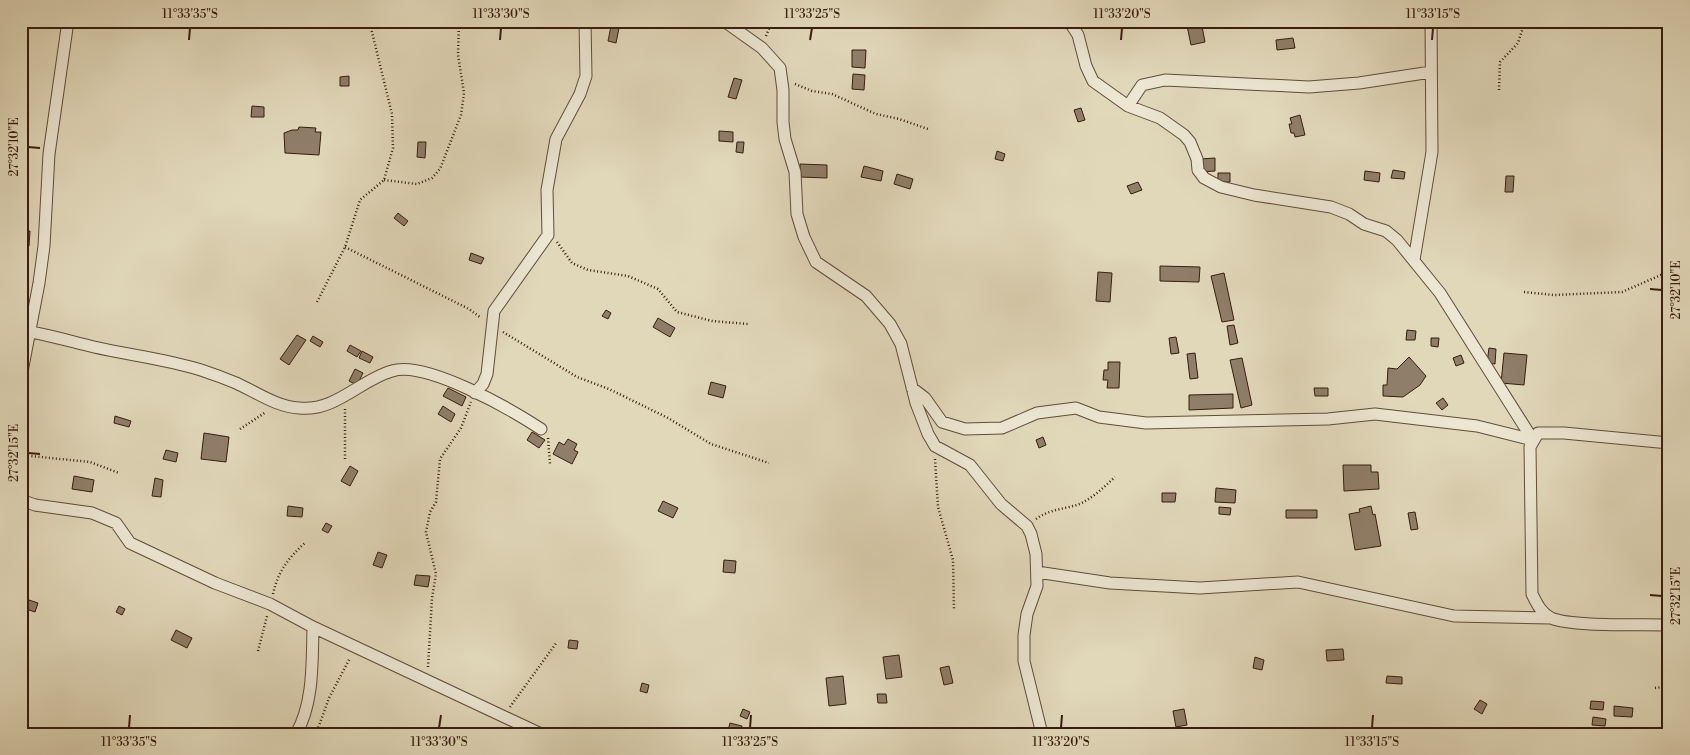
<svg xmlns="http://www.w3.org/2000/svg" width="1690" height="755" viewBox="0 0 1690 755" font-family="'Libre Bodoni',serif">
  <rect width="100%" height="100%" fill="#e1d8ba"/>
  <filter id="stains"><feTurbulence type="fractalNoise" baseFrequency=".004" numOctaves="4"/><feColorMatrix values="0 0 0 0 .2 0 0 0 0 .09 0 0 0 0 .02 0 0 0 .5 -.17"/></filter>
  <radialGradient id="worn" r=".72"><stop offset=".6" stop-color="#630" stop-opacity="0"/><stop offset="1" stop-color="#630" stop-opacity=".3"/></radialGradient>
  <path fill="#8f7e68" stroke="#371d10" d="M612 21 620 23 616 43 608 41Z
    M1186 21H1201L1205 42 1191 45Z
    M1293 38 1295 48 1277 50 1276 40Z
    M852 50H866L865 68 852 67Z
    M853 74 865 75 864 90 852 89Z
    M349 76V86H340V77Z
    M734 78 742 80 736 99 728 97Z
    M252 106 264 107V117H251Z
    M1081 108 1085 120 1078 122 1074 110Z
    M1300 115 1305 135 1295 137 1294 133H1291L1289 124H1292L1290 118Z
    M299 127 316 128 315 132H321L319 155 285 153 284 133 292 130H298Z
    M719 131 733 132V142L719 141Z
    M418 142H426L425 158 417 157Z
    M737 142H744L743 153 736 152Z
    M997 151 1005 154 1003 161 995 159Z
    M1215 158V171L1200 172V159Z
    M800 164 827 165V178L800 177Z
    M864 166 883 171 881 181 861 177Z
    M1393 170 1405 172 1404 179 1391 178Z
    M1365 171 1380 173 1379 182 1364 180Z
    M1218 173H1230V182H1218Z
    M897 174 913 179 910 189 894 184Z
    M1506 176H1514L1513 192H1505Z
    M1138 182 1142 190 1131 194 1127 186Z
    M398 213 408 221 404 226 394 218Z
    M23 231H30L29 246H22Z
    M471 253 484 258 481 264 469 260Z
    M1160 266 1200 267 1199 282 1160 281Z
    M1098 272 1112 273 1110 302 1096 301Z
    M1224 273 1234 320 1222 322 1211 276Z
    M606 310 611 313 608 319 602 316Z
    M658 318 675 328 670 337 653 327Z
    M1234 325 1238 343 1230 345 1227 326Z
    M1407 330 1416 331 1415 340H1406Z
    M297 335 306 340 289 365 280 359Z
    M313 336 323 342 320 347 310 341Z
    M1176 337 1179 353 1171 354 1169 338Z
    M1431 338H1439L1438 347 1431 346Z
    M350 345 361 351 357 357 347 351Z
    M1489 348 1496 349 1495 364 1487 363Z
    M362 351 373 357 370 363 359 358Z
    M1195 353 1198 378 1190 379 1187 354Z
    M1504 353 1527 355 1524 385 1501 383Z
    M1461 355 1464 363 1456 366 1453 358Z
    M1409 357 1426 376 1420 385 1403 397 1383 396V385H1387L1388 368 1397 369Z
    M1242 358 1252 405 1241 408 1230 360Z
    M1108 362H1120L1119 388H1107L1108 380H1103L1104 370H1108Z
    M355 369 363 373 357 385 349 381Z
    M711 382 726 386 723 398 708 394Z
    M448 388 466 397 462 406 443 396Z
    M1314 388H1328V396H1315Z
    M1233 394V408L1189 410V395Z
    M1443 398 1448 405 1442 410 1436 403Z
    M443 406 455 414 451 422 438 414Z
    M115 416 131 421 129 427 114 423Z
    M532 432 545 440 539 448 527 440Z
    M204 433 229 437 226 462 201 459Z
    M1043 437 1046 445 1039 448 1036 440Z
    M568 439 577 444 574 450 578 452 572 464 553 454 559 442 564 445Z
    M166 450 178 453 176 462 163 459Z
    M1343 465H1371V472H1378L1379 489 1344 491Z
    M350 466 358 471 350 486 341 481Z
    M74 476 94 480 92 492 72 489Z
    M155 478 163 480 161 497 152 496Z
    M1216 488 1236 490 1235 503 1215 502Z
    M1162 493H1176L1175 502H1162Z
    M663 501 678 508 673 518 658 511Z
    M288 506 303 508 302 517 287 516Z
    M1371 506 1373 515 1375 514 1381 546 1355 550 1349 514 1360 512 1359 509Z
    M1219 507 1231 508 1230 515 1219 514Z
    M1286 510H1317V518H1286Z
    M1415 512 1418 529 1411 530 1408 513Z
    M326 523 332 526 328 533 322 530Z
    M378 552 387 555 382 568 373 565Z
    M724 560 736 561 735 573 723 572Z
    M416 575 430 576 428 587 414 585Z
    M29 600 38 603 35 612 26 609Z
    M119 606 125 609 122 615 116 612Z
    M176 630 192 638 187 648 171 640Z
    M569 640 578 641 577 649 568 648Z
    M1343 649 1344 660 1327 661 1326 650Z
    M899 655 902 677 886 679 883 657Z
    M1255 657 1264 660 1262 670 1253 668Z
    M949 666 953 683 944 685 940 668Z
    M843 676 846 704 829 706 826 678Z
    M1387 676 1402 677V684L1386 683Z
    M642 683 649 685 647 693 640 691Z
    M877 694H886L887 703H878Z
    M1480 700 1487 704 1482 714 1474 709Z
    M1591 701 1604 702 1603 710 1590 709Z
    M1614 706 1633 708 1632 717 1614 716Z
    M743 709 750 712 747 719 740 716Z
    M1184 709 1187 725 1176 727 1173 711Z
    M1593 717 1606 719 1605 726 1592 725Z
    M730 723 742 726 740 733 728 730Z"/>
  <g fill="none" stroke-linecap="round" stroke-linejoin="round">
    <g stroke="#624c3a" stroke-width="13">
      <path id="minor" d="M724 21 762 48 780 68 783 90V122L785 139 795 172 797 214 804 237 816 262 866 296 890 324 901 344 916 403 928 434 935 446 970 465 1001 504 1027 526 1031 534 1036 554 1037 586 1027 614 1024 635V661L1042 734
        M1069 21 1078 35 1086 66 1093 81 1128 106 1160 118 1184 135 1190 142 1197 159 1198 170 1204 178 1221 187 1254 195 1331 207 1349 214 1364 224 1386 231 1397 240 1440 293 1533 440
        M1128 106 1142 85 1165 80 1309 87 1359 83 1431 72
        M1414 260 1432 152 1431 21
        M31 332C53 336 73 342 94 347 129 355 166 359 201 370 213 374 224 378 236 383 256 392 277 407 299 408 335 412 360 380 392 371 426 360 512 410 541 429
        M21 377 39 283 44 246 49 154 68 21
        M912 388 925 398 942 422 965 429 1002 428 1037 413 1076 408 1099 417 1146 423 1328 419 1375 414 1477 426 1533 440
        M475 393 483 384 487 374 494 311 548 235 547 190 556 139 580 94 586 76 585 21
        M1669 443 1564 433H1538L1530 447 1532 594C1537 604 1541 613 1551 618 1572 627 1642 624 1669 625
        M21 500 35 505 92 513 116 523 130 543 215 583 270 604 313 627C312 661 314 703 296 734
        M1037 572 1110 583 1200 588 1298 582 1454 616 1551 618
        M313 627 541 734"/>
    </g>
    <path stroke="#371d10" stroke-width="2.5" stroke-dasharray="1 2.5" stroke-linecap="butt" d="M766 36 772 21
      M795 84 812 91 832 94 876 114 899 119 928 129
      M1499 90 1500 62 1518 43 1525 21
      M384 180 417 184 432 178 440 169 461 115 464 93 458 55 459 21
      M557 242 572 263 588 270 628 276 658 289 677 312 712 321 748 324
      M345 247 469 309 481 318
      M1524 292 1554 295 1622 292 1661 275 1669 276
      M317 302 345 247 360 200 384 180 393 148 392 114 371 28 372 21
      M503 332 577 377 609 389 668 418 711 444 769 463
      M240 429 266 412
      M548 438 550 464
      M21 455 90 462 119 473
      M345 459V408
      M935 459 938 507 953 560 954 610
      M1036 519C1048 510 1063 509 1077 505 1092 499 1103 488 1115 477
      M273 594C278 571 289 557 306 542
      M258 651 267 616
      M428 667 432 598 436 574 426 532 430 512 436 502 440 459 461 428 471 402
      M1655 688 1669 686
      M510 707 557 642
      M316 734 329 698 350 658"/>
    <use href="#minor" stroke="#ece6d2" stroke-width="11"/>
  </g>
  <path fill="none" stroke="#371d10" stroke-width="2" d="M189 40 190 28M500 40 501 28M810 40 812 28M1121 40 1122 28M1432 40 1433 28M28 147 40 148M1650 289 1662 290M28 453 40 454M1650 595 1662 596M129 728 130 715M439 728 441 715M750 728 751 715M1061 728 1062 715M1372 728 1373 715"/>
  <rect width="1690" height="755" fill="none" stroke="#e1d8ba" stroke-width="55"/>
  <rect x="28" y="28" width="1634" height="700" fill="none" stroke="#371d10" stroke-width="2"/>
  <g font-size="12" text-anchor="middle" fill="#371d10">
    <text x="190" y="18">11°33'35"S</text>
    <text x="501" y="18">11°33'30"S</text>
    <text x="812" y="18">11°33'25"S</text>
    <text x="1122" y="18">11°33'20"S</text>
    <text x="1433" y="18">11°33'15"S</text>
    <text transform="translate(14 147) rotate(-90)" y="4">27°32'10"E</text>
    <text transform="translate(1676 290) rotate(-90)" y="4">27°32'10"E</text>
    <text transform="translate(14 453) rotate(-90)" y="4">27°32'15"E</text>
    <text transform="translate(1676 596) rotate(-90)" y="4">27°32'15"E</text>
    <text x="129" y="746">11°33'35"S</text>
    <text x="439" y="746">11°33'30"S</text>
    <text x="750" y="746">11°33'25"S</text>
    <text x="1061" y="746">11°33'20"S</text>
    <text x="1372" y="746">11°33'15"S</text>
  </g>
  <rect width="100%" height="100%" filter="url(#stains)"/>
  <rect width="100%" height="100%" fill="url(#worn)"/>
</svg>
